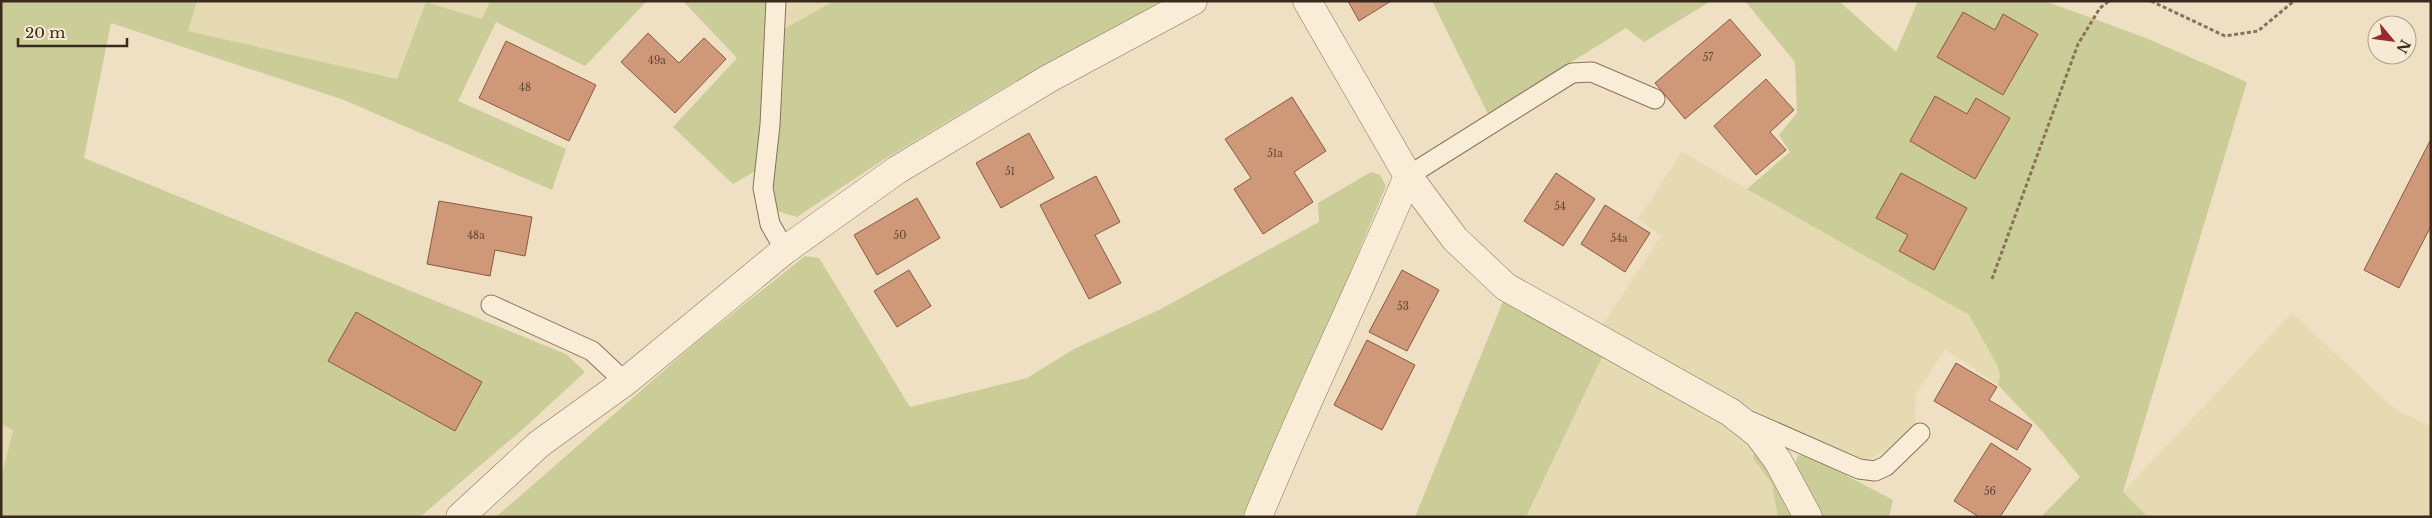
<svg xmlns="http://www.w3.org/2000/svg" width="2432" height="518" viewBox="0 0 2432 518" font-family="'Libre Baskerville',serif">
  <rect width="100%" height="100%" fill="#efe0c4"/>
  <path fill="#e5dab1" d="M197 1H490L482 19 426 2 397 79 188 31Z
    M785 1H834L784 29Z
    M1682 152 1969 315 1997 365 2000 375 1998 385 1945 349 1916 394 1915 424 1886 451 1863 461 1703 387 1600 329 1661 236 1638 219Z
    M2292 313 2397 411 2431 426V517H2148L2123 492Z
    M1604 353 1715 415 1755 448 1753 458 1772 484 1778 517H1526Z
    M1 424 13 430 1 478Z"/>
  <path fill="#cacd97" d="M1 1H197L188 31 397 79 426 2 482 19 490 1H647L585 66 496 22 458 101 566 149 552 190 344 100 111 23 84 158 566 354 585 372 523 429 420 517H1V478L13 430 1 424Z
    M683 1H766L761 120 755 171 733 184 673 127 737 58Z
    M834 1H1172L1038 68 883 160 797 217 777 211 772 192 782 95 784 29Z
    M1432 1H1711L1644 42 1626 28 1488 114Z
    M1745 1H1839L1896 52 1918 1H2045L2146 38 2247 82 2123 492 2148 517H2041L2080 477 2042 431 1998 385 2000 375 1997 365 1969 315 1747 189 1790 152 1779 135 1797 113 1795 62Z
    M1371 172 1380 175 1386 186 1248 517H496L698 341 805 256 819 258 910 407 1027 378 1074 349 1159 310 1319 222 1318 203Z
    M1504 299 1604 353 1526 517H1415Z
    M1755 448 1798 517H1778L1772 484 1753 458Z
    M1798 455 1815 459 1893 500 1889 517H1819L1795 466Z"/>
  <path fill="#ce9879" stroke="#89593f" d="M1348 1H1391L1359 21Z
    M1963 12 1995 30 2003 14 2038 34 2003 95 1937 57Z
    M1730 19 1761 55 1685 119 1655 83Z
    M648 33 679 63 704 38 726 59 675 113 621 62Z
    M506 41 596 85 569 141 479 98Z
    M1766 79 1794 110 1770 132 1786 150 1756 175 1714 126Z
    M1935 96 1967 114 1976 98 2010 118 1975 179 1910 141Z
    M1292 97 1326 151 1294 172 1313 202 1263 234 1234 189 1251 178 1225 139Z
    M1029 133 1054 178 1001 208 976 163Z
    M2431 139V226L2399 288 2364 270Z
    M1556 173 1595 199 1563 246 1524 221Z
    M1901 173 1967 208 1934 270 1899 251 1908 235 1876 218Z
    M1096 176 1120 222 1095 235 1121 283 1089 299 1040 205Z
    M917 198 940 238 877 275 854 235Z
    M439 201 532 217 525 256 495 250 490 276 427 264Z
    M1605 205 1650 233 1625 272 1581 244Z
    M909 270 931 306 897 327 874 291Z
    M1402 270 1439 290 1407 351 1369 332Z
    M356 312 482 382 455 431 328 361Z
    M1367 340 1415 365 1382 430 1334 405Z
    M1956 363 1997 387 1989 400 2032 425 2017 450 1934 401Z
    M1991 443 2031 469 2000 517H1979L1954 501Z"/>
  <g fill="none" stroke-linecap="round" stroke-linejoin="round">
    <g stroke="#8a715a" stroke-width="21">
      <path id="service" d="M776 1 770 125 763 188 770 224 785 250
        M1408 176 1572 73 1592 72 1655 99
        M491 305 592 351 625 382
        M1750 421 1859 469 1875 471 1886 466 1920 433"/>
    </g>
    <g stroke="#8a715a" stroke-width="29">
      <path id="minor" d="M1307 1 1408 176 1455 239 1506 287 1730 412 1758 434 1778 461 1808 517
        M460 517 539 444 625 382 785 250 897 170 1048 79 1193 1
        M1258 517C1305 402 1360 291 1408 176"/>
    </g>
    <path stroke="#8a715a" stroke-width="3" stroke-dasharray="4 2.5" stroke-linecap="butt" d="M2151 1 2225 36 2258 31 2294 1
      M1992 279 2078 44 2100 8 2109 1"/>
    <use href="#service" stroke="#f9edd7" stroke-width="19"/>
    <use href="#minor" stroke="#f9edd7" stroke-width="28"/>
  </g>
  <g text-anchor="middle" stroke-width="4" stroke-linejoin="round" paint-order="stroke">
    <g font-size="10" fill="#5f4635">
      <text x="1708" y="61">57</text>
      <text x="657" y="64">49a</text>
      <text x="525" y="91">48</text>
      <text x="1275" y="157">51a</text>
      <text x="1010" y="175">51</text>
      <text x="1560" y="210">54</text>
      <text x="476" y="239">48a</text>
      <text x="900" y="239">50</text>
      <text x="1619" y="242">54a</text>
      <text x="1403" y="310">53</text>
      <text x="1990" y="495">56</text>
    </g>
  </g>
  <rect width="2432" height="518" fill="none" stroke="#3a2a1e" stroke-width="5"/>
  <g transform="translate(2392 40) rotate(119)"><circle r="24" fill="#f6ead4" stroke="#ab9d8b"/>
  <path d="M0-4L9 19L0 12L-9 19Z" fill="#9a2930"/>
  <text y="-8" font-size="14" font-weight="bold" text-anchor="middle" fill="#3a2a1e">N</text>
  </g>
  <path d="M18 38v8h109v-8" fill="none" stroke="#3a2a1e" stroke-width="2.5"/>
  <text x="25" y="38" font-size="15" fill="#3a2a1e" stroke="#f6ead4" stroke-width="4" paint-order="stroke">20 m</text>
</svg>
